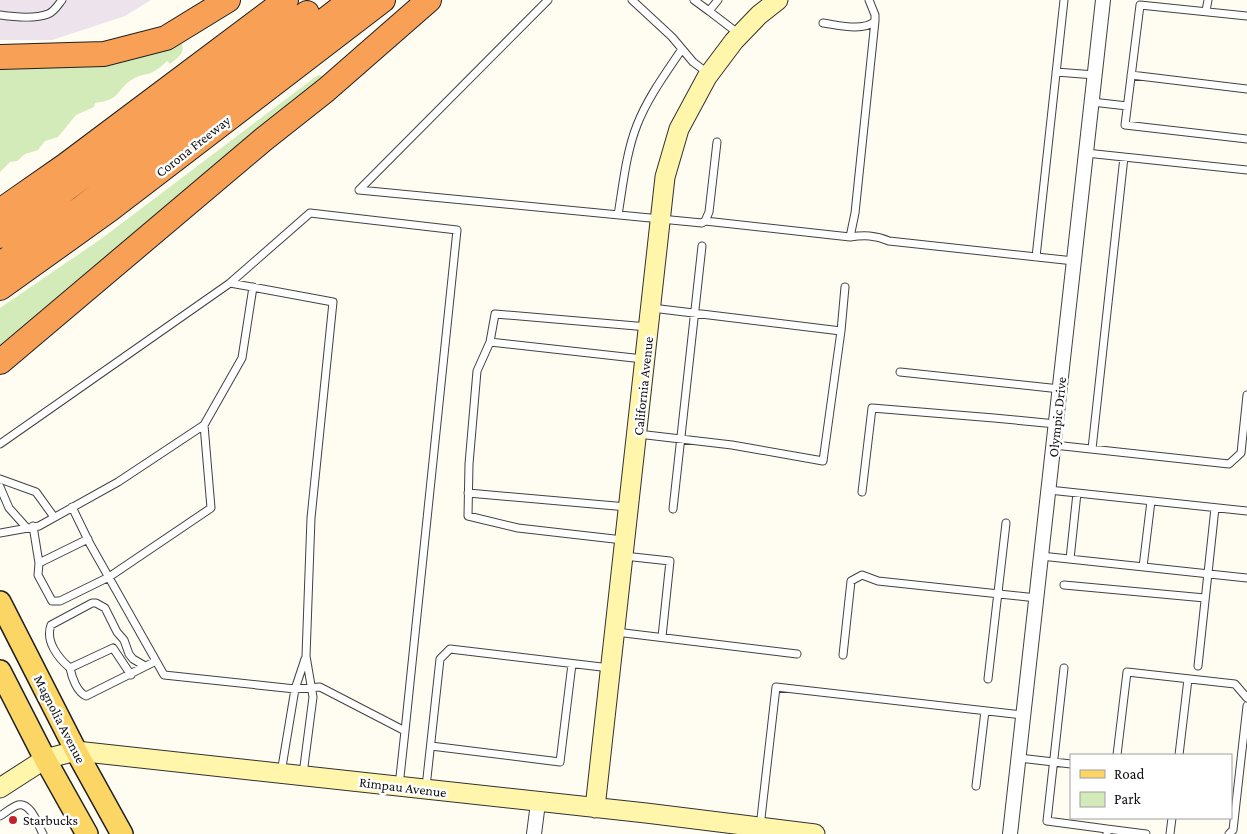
<svg xmlns="http://www.w3.org/2000/svg" width="1247" height="834" viewBox="0 0 1247 834" font-family="'Crimson Pro',serif">
  <rect width="100%" height="100%" fill="#fffcf1"/>
  <path fill="#ece3ed" d="M0 0H151L125 16 52 40H0Z"/>
  <path fill="#d3ebb9" d="M178 39C189 50 179 57 170 64L167 61C163 65 157 70 151 73 145 75 139 75 133 79 115 90 122 100 95 103L94 107 76 115 58 137 45 141 38 150 25 154 17 161 10 162 0 172V64Z
    M318 75 323 76V82L0 353V308L101 239Z"/>
  <g fill="none" stroke-linecap="round" stroke-linejoin="round">
    <g stroke="#424242" stroke-width="9">
      <path id="lane" d="M548 0 359 190 702 223 705 221 709 212 717 142
        M632 0 672 37 693 62 709 74
        M694 0 709 11
        M718 0 709 11 739 34
        M1206 11 1208 0
        M0 15C14 17 35 19 48 14 54 12 58 5 62 0
        M1247 16 1140 5 1125 125 1247 139
        M823 23C838 25 863 32 875 21V15L869 0
        M1056 72 1095 75
        M1131 75 1247 89
        M1092 102 1127 106
        M1086 153 1247 170
        M618 215C623 185 626 153 637 125 648 97 666 73 682 49
        M705 221 850 237 855 213 875 21
        M850 237C864 235 875 235 889 241L1074 261
        M1036 257 1064 0
        M230 283 310 213 457 230 405 731
        M841 331 845 287
        M490 342 495 314 648 327
        M900 372 1060 389
        M638 434 732 445 823 461 841 331 652 308
        M0 444 230 283 333 302 311 518 306 656 313 697 303 774
        M1054 445 1229 464 1241 453 1247 395
        M1092 449 1124 157
        M0 479 36 492 54 517
        M0 487 9 508 26 527
        M1049 490 1247 511
        M862 492 872 408 994 418 1056 424
        M468 493 627 507
        M72 507 90 544 164 675 295 689 320 687 405 731 399 786
        M673 509 702 246
        M33 526 39 563 88 539
        M0 533 39 526 118 482 204 425 242 358 253 287
        M623 540 518 528 468 516 469 464 477 371 490 342 643 359
        M624 556 670 561 662 637
        M1041 556 1247 578
        M1070 559 1077 493
        M39 563 38 575 52 601H60L109 577 211 508 204 425
        M1143 567 1151 501
        M1064 585 1205 598
        M616 632 797 654
        M843 655 851 581 862 575 878 581 1037 598
        M1198 666 1215 508
        M70 668C58 658 45 641 51 625L92 603H96L105 608 117 632 124 640 129 654 133 659 145 666
        M1064 668 1047 821 1107 829
        M131 675 113 648 70 668C72 678 77 692 86 696L156 661
        M988 679 1006 523
        M431 746 560 762 572 664
        M1117 755 1127 672 1235 684 1247 698
        M1179 755 1188 679
        M1019 758 1071 764
        M281 773 295 689 305 659
        M976 786 985 711
        M426 787 440 659 450 649 610 668
        M0 816C5 813 12 807 18 805 31 802 38 825 43 834
        M760 827 776 687 1023 715
        M1107 834V829L1146 834
        M1170 834 1172 818
        M1229 834 1233 830 1247 706"/>
    </g>
    <g stroke="#424242" stroke-width="16">
      <path id="street" d="M534 834 538 803
        M1010 834 1103 0"/>
    </g>
    <g stroke="#313131" stroke-width="21">
      <path id="secondary" d="M0 788 45 759 76 751 646 813 815 834
        M595 808 665 177 679 129 707 77 734 41 759 15 778 0"/>
    </g>
    <g stroke="#202020" stroke-width="24">
      <path id="primary" d="M0 602 76 751 122 834
        M0 671 45 759 87 834"/>
    </g>
    <g stroke="#202020" stroke-width="26">
      <path id="highway" d="M0 57 104 54 166 38 228 0
        M0 211 66 165 286 0
        M0 236 49 202 166 114 307 13
        M0 264 80 209 351 0
        M0 288 109 210 383 0
        M0 362 264 139 326 90 429 0"/>
    </g>
    <use href="#lane" stroke="#fff" stroke-width="7"/>
    <use href="#street" stroke="#fff" stroke-width="14"/>
    <use href="#secondary" stroke="#fff6ac" stroke-width="19"/>
    <use href="#primary" stroke="#fcd664" stroke-width="21"/>
    <use href="#highway" stroke="#f8a056" stroke-width="24"/>
  </g>
  <circle fill="#c3222a" stroke="#fff" stroke-width="2" cx="13" cy="820" r="5"/>
  <g text-anchor="middle" stroke-width="5" stroke-linejoin="round" paint-order="stroke">
    <g font-size="14" fill="#0f0f0f" stroke="#fff">
      <text transform="translate(193 146) rotate(-38)" y="5">Corona Freeway</text>
      <text transform="translate(643 386) rotate(-84)" y="5">California Avenue</text>
      <text transform="translate(1057 417) rotate(-84)" y="5">Olympic Drive</text>
      <text transform="translate(60 719) rotate(63)" y="5">Magnolia Avenue</text>
      <text transform="translate(403 787) rotate(7)" y="5">Rimpau Avenue</text>
    </g>
    <g font-size="14" fill="#0f0f0f" stroke="#fff" text-anchor="start">
      <text x="23" y="825">Starbucks</text>
    </g>
  </g>
  <rect x="1070" y="754" width="162" height="65" fill="#ffffff" stroke="#9f9f9f"/>
  <rect x="1080" y="770" width="25" height="8" fill="#fcd664" stroke="#9f9f9f"/>
  <text x="1114" y="779" font-size="15" fill="#0f0f0f">Road</text>
  <rect x="1080" y="792" width="25" height="15" fill="#d3ebb9" stroke="#9f9f9f"/>
  <text x="1114" y="804" font-size="15" fill="#0f0f0f">Park</text>
</svg>
